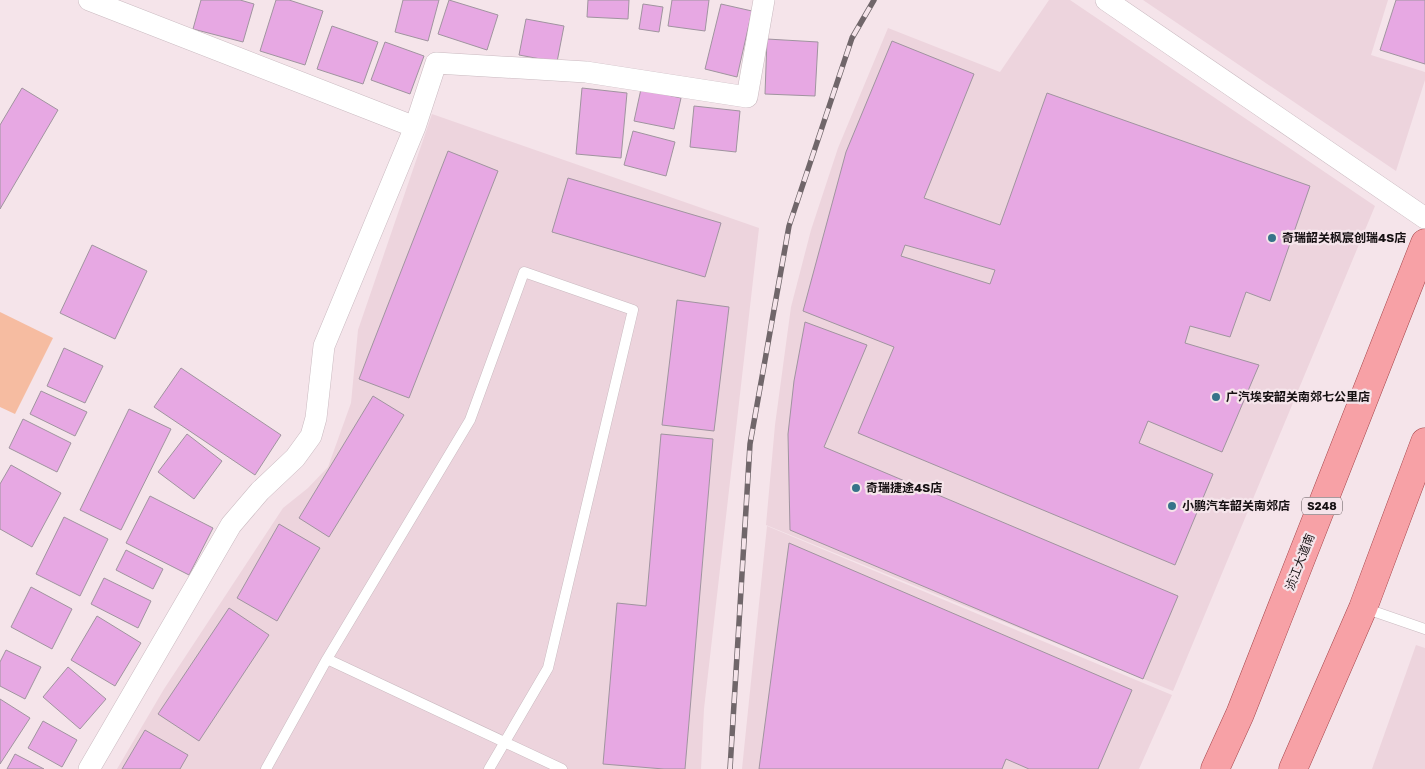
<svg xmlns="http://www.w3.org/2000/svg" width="1425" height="769" viewBox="0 0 1425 769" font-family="Rubik,'Noto Sans SC',sans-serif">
  <rect width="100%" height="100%" fill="#f5e4ea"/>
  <path fill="#edd4dd" d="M1049 0H1070L1375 206 1173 691 766 525 775 425 791 307 811 230 838 148 888 28 1000 72Z
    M1143 0H1388L1371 55 1425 72V80L1396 171Z
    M432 114 759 228 704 709 701 769H117L164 689 283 508 308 488 328 467 351 403 358 330Z
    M767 526 1172 695 1139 769H742Z
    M1416 645 1425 648V769H1372Z"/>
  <path fill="#f6bca1" d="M0 312 53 338 15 414 0 407Z"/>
  <path fill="#e7a8e3" stroke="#a0949f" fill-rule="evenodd" d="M201 0H240L254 4 243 42 193 29Z
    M276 0H289L323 11 305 65 260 51Z
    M403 0H439L428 41 395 32Z
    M449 0 498 15 487 50 438 34Z
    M588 0H629L628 19 587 17Z
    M672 0H709L705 31 668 26Z
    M1396 0H1425V64L1380 50Z
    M643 4 663 7 659 32 639 29Z
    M721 4 752 11 737 77 705 69Z
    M526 19 564 26 557 62 519 55Z
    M332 26 378 42 363 84 317 69Z
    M767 39 818 42 815 96 765 94Z
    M892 41 974 74 924 198 1000 225 1047 93 1310 186 1270 301 1246 292 1230 337 1190 326 1185 343 1259 365 1222 452 1148 421 1139 443 1213 474 1175 565 858 433 894 347 803 311 846 152ZM905 245 995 270 990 284 901 256Z
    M385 42 424 56 410 94 371 80Z
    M22 88 58 110 0 209V125Z
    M582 88 627 93 621 158 576 154Z
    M641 89 681 98 674 129 634 121Z
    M694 106 740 111 736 152 690 147Z
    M633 131 675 142 666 176 624 165Z
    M448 151 498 171 409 398 359 379Z
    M568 178 721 223 705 277 552 232Z
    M92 245 147 271 115 339 60 313Z
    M677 300 729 307 714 431 662 425Z
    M805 322 867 345 824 447 1178 596 1143 679 790 530 788 434 794 381Z
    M64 348 103 366 85 403 47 386Z
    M181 368 281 435 255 475 154 407Z
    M41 391 87 412 75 436 30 414Z
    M373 396 404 415 329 537 299 518Z
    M129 409 171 429 121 530 80 510Z
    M23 419 71 443 57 472 9 448Z
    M187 434 222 461 194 499 158 472Z
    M661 434 713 439 685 769H664L603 764 617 603 646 606Z
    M11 465 61 493 32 547 0 529V484Z
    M150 496 213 528 189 575 126 543Z
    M64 517 108 539 80 596 36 574Z
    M279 524 320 548 277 621 237 598Z
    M789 543 1132 690 1098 769H1029L1006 759 1002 769H759Z
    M126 550 163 569 153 589 116 570Z
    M104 578 151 601 138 628 91 604Z
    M31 587 72 609 52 649 11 627Z
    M229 608 269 635 199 741 158 714Z
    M97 616 141 643 115 686 71 660Z
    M6 650 41 667 25 699 0 686V662Z
    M68 667 106 699 80 729 43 697Z
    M0 699 30 718 0 764Z
    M43 721 77 740 62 767 28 748Z
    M145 730 188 755 180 769H122Z
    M15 754 44 769H7Z"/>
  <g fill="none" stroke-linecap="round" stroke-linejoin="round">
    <g stroke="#cabac0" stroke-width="11">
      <path id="service" d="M1364 608 1425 629
        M327 659 562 769
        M266 769 327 659 470 420 524 272 633 310 548 668 489 769"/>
    </g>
    <g stroke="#cabac0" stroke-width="22">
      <path id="minor" d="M1106 0 1425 218
        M415 127 436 63 586 72 747 97 764 0
        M89 769 231 525 260 491 295 458 311 436 316 418 324 346 415 127 89 0"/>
    </g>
    <g stroke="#a5464b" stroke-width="29">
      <path id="primary" d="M1215 769 1240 714 1425 243
        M1293 769 1363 608 1425 442"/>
    </g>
    <use href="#service" stroke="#fff" stroke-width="10"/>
    <use href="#minor" stroke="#fff" stroke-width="21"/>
    <use href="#primary" stroke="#f7a1a6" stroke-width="28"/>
    <g stroke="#70666a" stroke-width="5.5">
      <path id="rail" d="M730 769 750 444 789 226 852 38 874 0"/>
    </g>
    <use href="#rail" stroke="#f5e4ea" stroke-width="4" stroke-dasharray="11" stroke-linecap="butt"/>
  </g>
  <g fill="#367389" stroke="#f5e4ea" stroke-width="2">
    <circle cx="1272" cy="238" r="5"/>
    <circle cx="1216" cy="397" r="5"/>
    <circle cx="856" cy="488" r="5"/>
    <circle cx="1172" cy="506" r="5"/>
  </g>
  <g text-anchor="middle" stroke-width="4.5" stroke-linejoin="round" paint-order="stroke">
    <rect fill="#f5e4ea" stroke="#585053" stroke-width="1" x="1302" y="497.5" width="40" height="17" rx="4"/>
    <g font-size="11" font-weight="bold" fill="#151012">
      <text x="1322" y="510">S248</text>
    </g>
    <g font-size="12" font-weight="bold" fill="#151012" stroke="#f5e4ea" text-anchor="start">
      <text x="1282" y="242">奇瑞韶关枫宸创瑞4S店</text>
      <text x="1226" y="401">广汽埃安韶关南郊七公里店</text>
      <text x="866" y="492">奇瑞捷途4S店</text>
      <text x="1182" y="510">小鹏汽车韶关南郊店</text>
    </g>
    <g font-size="12" fill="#151012" stroke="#f5e4ea">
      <text transform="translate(1300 562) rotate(-69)" y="4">浈江大道南</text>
    </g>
  </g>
</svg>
